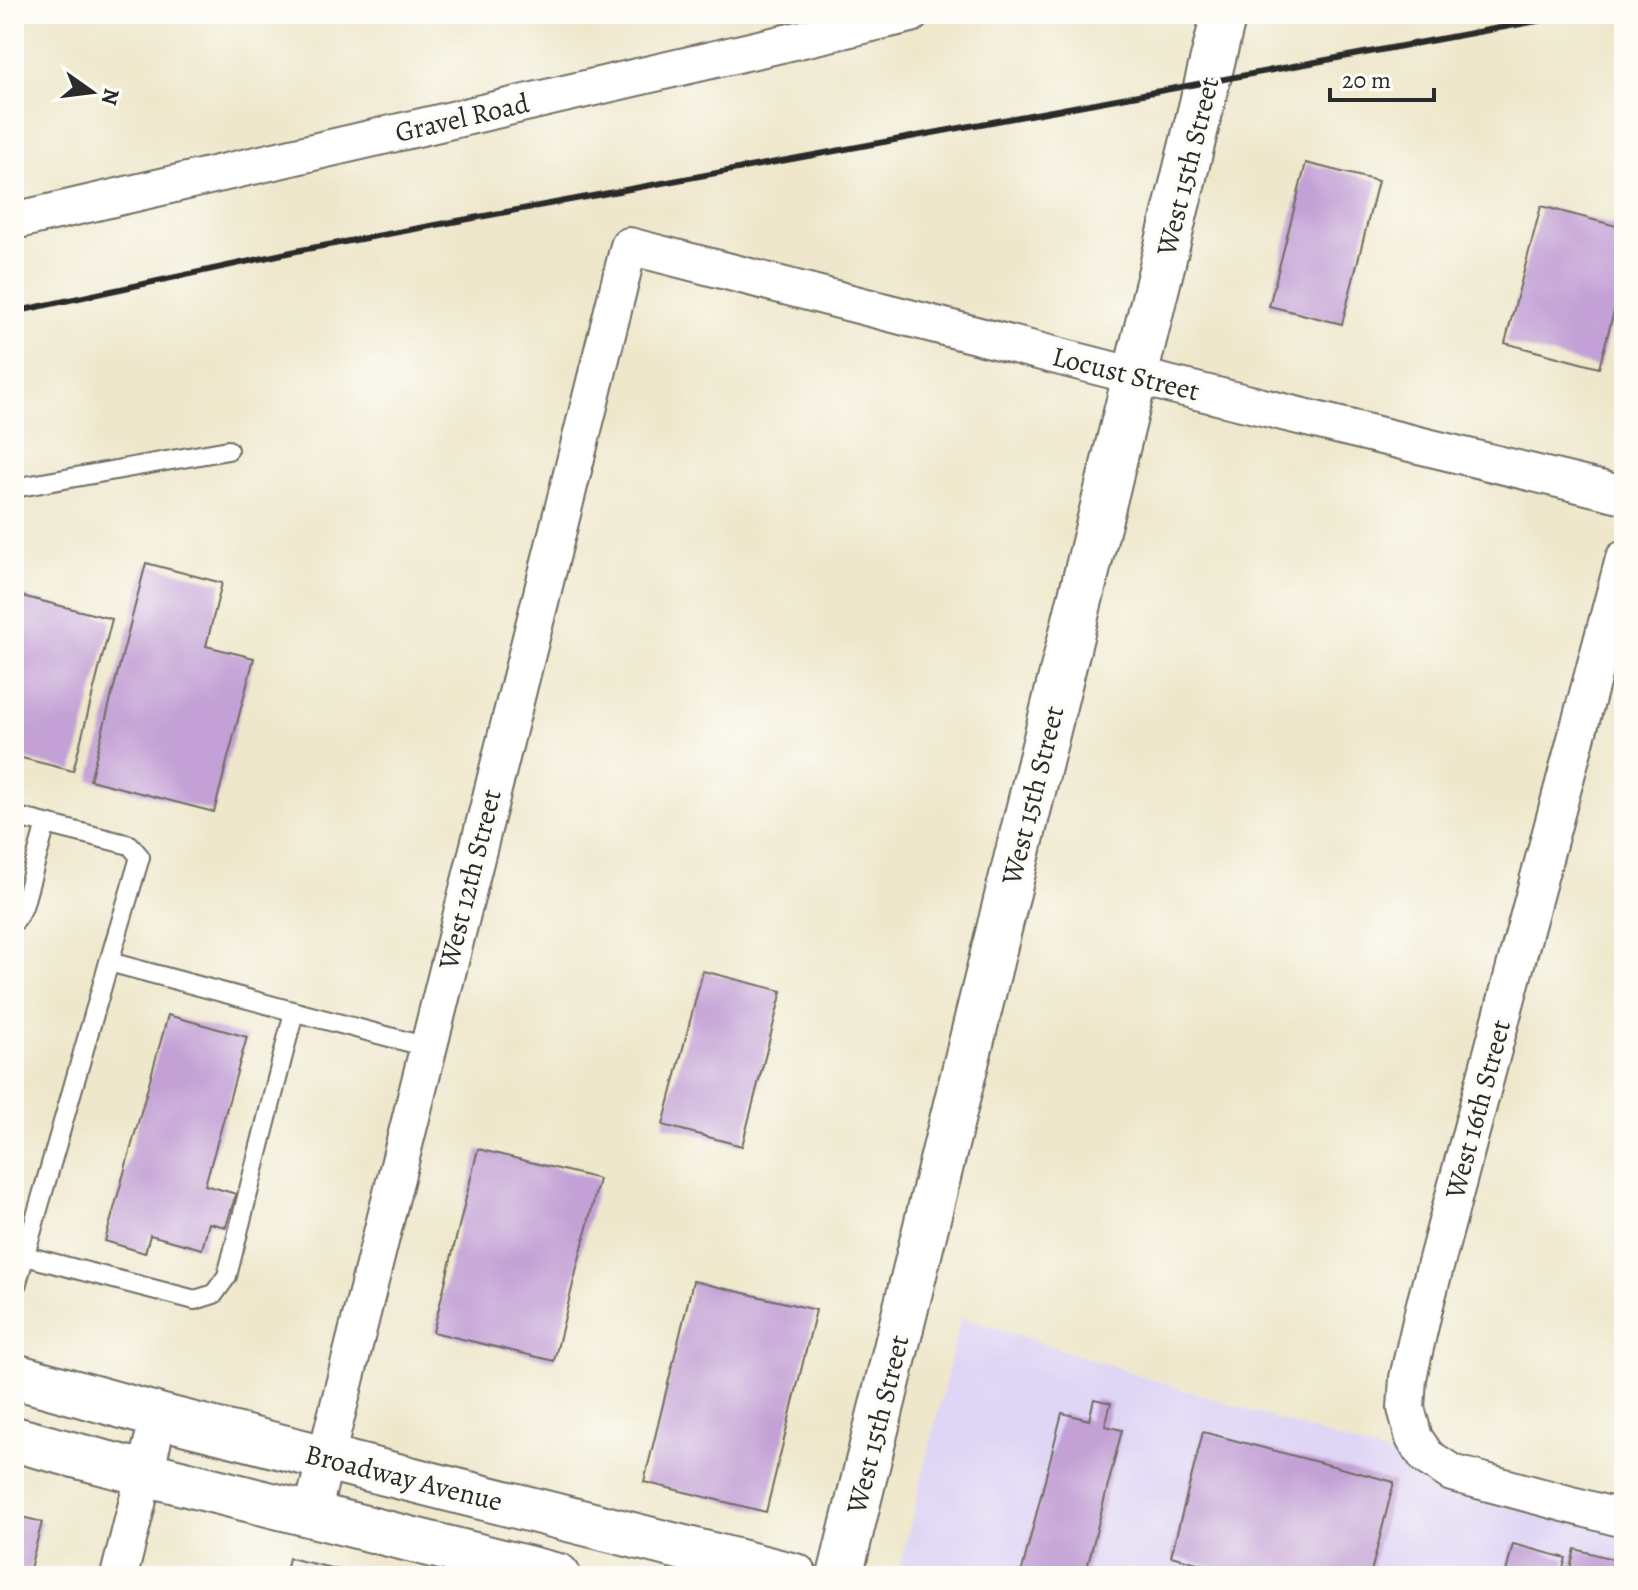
<svg xmlns="http://www.w3.org/2000/svg" width="1638" height="1590" viewBox="0 0 1638 1590" font-family="Alegreya,serif">
  <rect width="100%" height="100%" fill="#fdfcf7"/>
  <filter id="ink" filterUnits="userSpaceOnUse"><feTurbulence type="fractalNoise" baseFrequency=".0125" numOctaves="2"/><feDisplacementMap in="SourceGraphic" scale="16" xChannelSelector="R" yChannelSelector="G"/><feConvolveMatrix kernelMatrix="1 2 1 2 8 2 1 2 1" color-interpolation-filters="sRGB"/></filter>
  <filter id="wash" filterUnits="userSpaceOnUse"><feTurbulence type="fractalNoise" baseFrequency=".006" numOctaves="4" result="noise"/><feDisplacementMap in="SourceGraphic" scale="32" xChannelSelector="R" yChannelSelector="G"/><feGaussianBlur stdDeviation="1.8" result="paint"/><feColorMatrix in="noise" values="0 0 0 0 0 0 0 0 0 0 0 0 0 0 0 0 0 1.4 0 .05"/><feComposite in="paint" operator="in"/></filter>
  <g filter="url(#wash)">
    <rect width="100%" height="100%" fill="#eee7cb"/>
    <path fill="#dfd5f5" d="M961 1317 1368 1449 1624 1519V1576H898Z"/>
    <g id="blocks">
      <path fill="#c3a0d5" d="M1306 163 1378 181 1342 324 1269 306Z
        M1541 206 1624 228V273L1599 368 1505 343Z
        M146 563 222 583 206 646 254 658 214 812 90 780Z
        M14 594 112 619 73 771 14 756Z
        M703 971 782 991 742 1146 663 1125Z
        M168 1015 247 1037 205 1185 236 1194 226 1227 209 1223 202 1249 150 1235 145 1253 105 1241Z
        M478 1149 599 1179 554 1361 433 1332Z
        M693 1281 816 1310 766 1512 644 1482Z
        M1094 1399 1111 1403 1105 1426 1122 1430 1085 1576 1021 1574 1062 1413 1089 1420Z
        M1203 1432 1394 1482 1370 1576H1247L1171 1556Z
        M14 1515 42 1522 28 1576H14Z
        M1513 1544 1566 1558 1561 1576H1505Z
        M1575 1549 1624 1562V1576H1568Z
        M289 1558 349 1572 348 1576H285Z"/>
    </g>
  </g>
  <g filter="url(#ink)">
    <use href="#blocks" fill-opacity="0" stroke="#6f6d63" stroke-width="2"/>
    <g fill="none" stroke-linecap="round" stroke-linejoin="round">
      <g stroke="#6f6d63" stroke-width="22">
        <path id="lane" d="M14 488 228 450
          M14 816 130 845 140 857 109 962
          M14 922 23 907 46 824
          M14 1253 195 1300 214 1294 227 1276 294 1012
          M14 1293 109 962 427 1047"/>
      </g>
      <g stroke="#6f6d63" stroke-width="40">
        <path id="street" d="M14 221 911 14
          M1624 559 1424 1308 1408 1378 1406 1408 1414 1438 1427 1457 1452 1473 1624 1519
          M312 1513 629 246 1135 376 1624 495
          M119 1576 159 1416"/>
      </g>
      <g stroke="#6f6d63" stroke-width="48">
        <path id="secondary" d="M840 1576 1224 14"/>
      </g>
      <g stroke="#6f6d63" stroke-width="48">
        <path id="highway" d="M14 1376 159 1416 795 1576
          M14 1439C195 1488 377 1530 558 1576"/>
      </g>
      <use href="#lane" stroke="#fff" stroke-width="18"/>
      <use href="#street" stroke="#fff" stroke-width="36"/>
      <use href="#secondary" stroke="#fff" stroke-width="44"/>
      <use href="#highway" stroke="#fff" stroke-width="44"/>
      <path stroke="#2b2b2b" stroke-width="6" d="M14 312 301 250 1575 14"/>
    </g>
  </g>
  <g text-anchor="middle" stroke-width="7" stroke-linejoin="round" paint-order="stroke">
    <g font-size="28" fill="#2b2b2b" stroke="#fdfcf7">
      <text transform="translate(462 117) rotate(-13)" y="10">Gravel Road</text>
      <text transform="translate(1187 166) rotate(-76)" y="10">West 15th Street</text>
      <text transform="translate(1126 373) rotate(14)" y="10">Locust Street</text>
      <text transform="translate(1032 795) rotate(-76)" y="10">West 15th Street</text>
      <text transform="translate(469 879) rotate(-76)" y="10">West 12th Street</text>
      <text transform="translate(1477 1109) rotate(-75)" y="10">West 16th Street</text>
      <text transform="translate(877 1424) rotate(-76)" y="10">West 15th Street</text>
      <text transform="translate(404 1477) rotate(14)" y="10">Broadway Avenue</text>
    </g>
  </g>
  <rect width="1638" height="1590" fill="none" stroke="#fdfcf7" stroke-width="48"/>
  <g transform="translate(92 92) rotate(104)" stroke="#fdfcf7" stroke-width="6" paint-order="stroke">
  <path d="M0-6L14 30L0 20L-14 30Z" fill="#2b2b2b"/>
  <text y="-12" font-size="22" font-weight="bold" text-anchor="middle" fill="#2b2b2b">N</text>
  </g>
  <path d="M1330 88v12h104v-12" fill="none" stroke="#2b2b2b" stroke-width="4"/>
  <text x="1342" y="88" font-size="24" fill="#2b2b2b" stroke="#fdfcf7" stroke-width="6" paint-order="stroke">20 m</text>
</svg>
